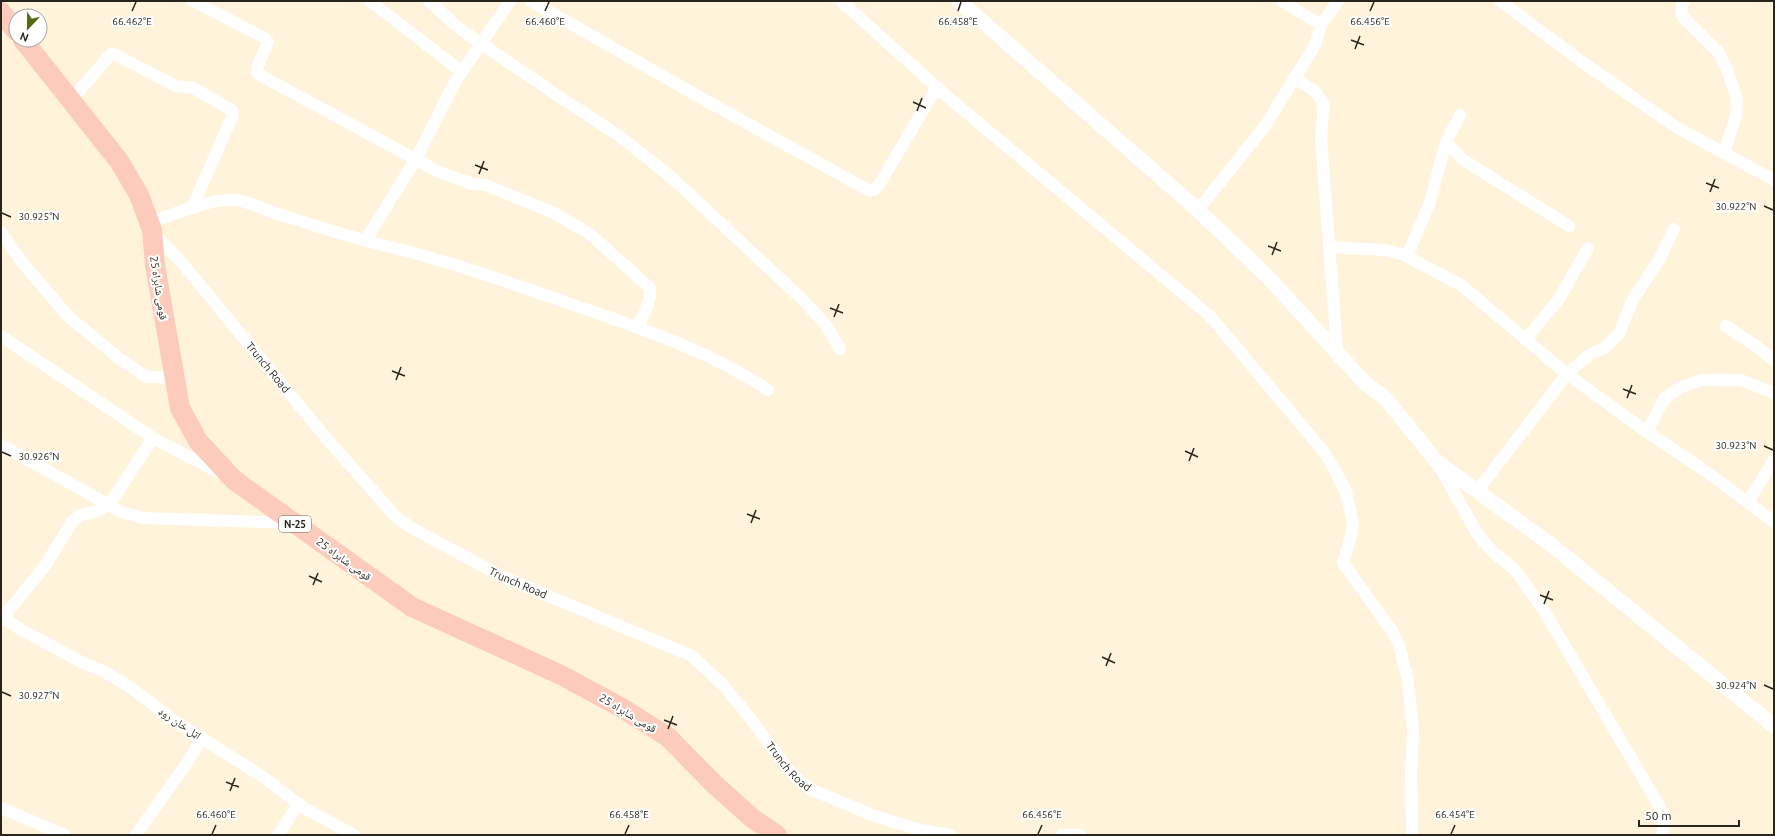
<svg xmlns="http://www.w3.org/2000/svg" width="1775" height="836" viewBox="0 0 1775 836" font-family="Ubuntu,'Noto Naskh Arabic',sans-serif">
  <rect width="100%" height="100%" fill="#fff4db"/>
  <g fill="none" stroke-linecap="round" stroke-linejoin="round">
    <g stroke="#fff" stroke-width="12">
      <path d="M193 1 265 38 268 42 257 68V72L260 75 439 172 473 184 486 185 554 213 590 234 650 288C652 301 642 316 638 328"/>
      <path d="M370 1 462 72"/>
      <path d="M429 1 460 29 558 96 618 135 670 176 802 299 826 325 840 349"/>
      <path d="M531 1 712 104 870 191 874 190 880 183 937 87"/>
      <path d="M841 1 950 99 1210 316 1325 453 1337 474 1346 492 1353 523 1351 536 1343 563 1392 631 1399 645 1408 681 1413 731 1411 772 1412 835"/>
      <path d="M1282 1 1321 25"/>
      <path d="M1500 1 1585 64 1676 127 1774 180"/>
      <path d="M1684 1C1681 7 1680 11 1683 17L1718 52 1726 67 1733 87 1737 100 1736 116 1724 153"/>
      <path d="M1294 78 1315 91 1324 104 1321 138 1337 351"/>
      <path d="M71 100 111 54H114L176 86 193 88 232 110 233 115 192 208"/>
      <path d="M1446 142 1462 159 1569 226"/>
      <path d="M1198 210 1265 126 1315 45 1321 25 1338 1"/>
      <path d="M149 223C172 215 211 198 235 200 248 201 260 208 272 212 303 222 333 232 364 240 384 246 405 250 425 256 485 273 544 295 603 315 659 335 718 356 768 390"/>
      <path id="s1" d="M152 231 183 264 327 439 396 517 410 527 501 576 692 656 723 685 750 718 788 769 801 782 812 790 875 816 920 830 951 835"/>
      <path d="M1 232 21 261 68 316 120 359 147 377 173 378"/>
      <path d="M365 241 416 159 455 82 510 1"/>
      <path d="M1330 247 1385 250 1402 254 1461 285 1567 374 1647 432 1704 470 1774 522"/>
      <path d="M1407 256 1430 202 1446 142 1460 115"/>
      <path d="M1726 326 1757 347 1774 360"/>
      <path d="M1 336 153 438 222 474"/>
      <path d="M1526 339 1559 299 1588 248"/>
      <path d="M1647 432 1664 399 1681 387 1702 380H1741L1774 393"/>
      <path d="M1 445 122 512 143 518 292 523"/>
      <path d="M1438 464 1478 535 1493 552 1515 570 1543 609 1660 807 1664 826 1662 835"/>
      <path d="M1478 490 1567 374 1590 354 1603 349 1619 334 1632 301 1660 258 1674 229"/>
      <path d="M1748 502 1774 460"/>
      <path d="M3 617 20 629 85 664 103 671 130 687 175 721 263 777 304 808 354 835"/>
      <path d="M1 620 45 566 72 522 80 515 95 512 109 505 153 438"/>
      <path d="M1 808 65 835"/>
      <path d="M136 835 187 763 202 738"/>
      <path d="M278 835 299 803"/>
      <path d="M1062 835H1081"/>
    </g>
    <path stroke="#fff" stroke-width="15" d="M959 1 1198 210 1268 277 1364 382 1386 399 1437 462 1549 543 1774 726"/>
    <path stroke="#fccbbb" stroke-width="20" d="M1 12 16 31
      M23 40 119 161 139 195 152 230 155 265 180 408 198 441 234 480 412 607 561 675 622 708 668 737 713 783 752 818 777 835"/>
  </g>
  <path fill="none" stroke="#29251c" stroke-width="1.5" d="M132 11 136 2M545 11 549 2M958 11 961 2M1370 11 1374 2M1351 40 1364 45M1355 49 1360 36M913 102 926 108M917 111 922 98M475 165 488 170M479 174 484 161M1706 183 1719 188M1710 192 1715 179M1764 206 1773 210M2 213 11 217M1268 246 1281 251M1272 255 1277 242M830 308 843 313M834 317 839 304M392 371 405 376M396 380 401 367M1623 389 1636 394M1627 398 1632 385M1764 446 1773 450M1185 451 1198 457M2 452 11 456M1189 461 1194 448M747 514 760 519M751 523 756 510M309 576 322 582M313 585 318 573M1540 595 1553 600M1544 604 1549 591M1102 657 1115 663M1106 666 1111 653M1764 685 1773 689M2 692 11 696M664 720 677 725M668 729 673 716M226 782 239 787M230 791 235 778M212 834 216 825M625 834 629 825M1038 834 1042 825M1451 834 1455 825"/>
  <g text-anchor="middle" stroke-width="4" stroke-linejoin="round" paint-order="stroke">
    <rect fill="#fff" stroke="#696660" stroke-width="1" x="279" y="516" width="32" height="16" rx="3"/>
    <g font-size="10" font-weight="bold" fill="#29251c">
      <text x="295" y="528">N-25</text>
    </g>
    <g font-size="11" fill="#29251c" stroke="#fff">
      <text transform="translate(159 288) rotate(81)" y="4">قومی شاہراہ 25</text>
      <text dy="4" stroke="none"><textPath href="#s1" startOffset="179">Trunch Road</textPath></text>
      <text transform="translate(344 559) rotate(36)" y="4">قومی شاہراہ 25</text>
      <text dy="4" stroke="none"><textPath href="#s1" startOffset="515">Trunch Road</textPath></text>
      <text transform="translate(628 713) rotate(31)" y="4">قومی شاہراہ 25</text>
      <text transform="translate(180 723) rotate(34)" y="4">اټل خان روډ</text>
      <text dy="4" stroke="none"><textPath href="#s1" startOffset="851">Trunch Road</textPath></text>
    </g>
  </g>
  <g font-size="10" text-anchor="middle" fill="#29251c" stroke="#fff" stroke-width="4" stroke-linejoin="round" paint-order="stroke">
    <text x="132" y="25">66.462°E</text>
    <text x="545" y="25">66.460°E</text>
    <text x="958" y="25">66.458°E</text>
    <text x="1370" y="25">66.456°E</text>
    <text x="1736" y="210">30.922°N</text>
    <text x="39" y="220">30.925°N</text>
    <text x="1736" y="449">30.923°N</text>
    <text x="39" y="460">30.926°N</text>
    <text x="1736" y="689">30.924°N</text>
    <text x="39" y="699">30.927°N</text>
    <text x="216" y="818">66.460°E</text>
    <text x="629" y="818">66.458°E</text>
    <text x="1042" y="818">66.456°E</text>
    <text x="1455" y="818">66.454°E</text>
  </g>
  <rect width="1775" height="836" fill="none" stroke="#29251c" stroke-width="4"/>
  <g transform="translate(28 28) rotate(202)"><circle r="19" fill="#ffffff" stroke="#a9a8a4"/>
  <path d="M0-3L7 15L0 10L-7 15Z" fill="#556813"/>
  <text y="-6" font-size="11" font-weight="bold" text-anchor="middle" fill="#29251c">N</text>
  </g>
  <path d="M1639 820v6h100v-6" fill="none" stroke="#29251c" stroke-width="2"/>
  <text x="1645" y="820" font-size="12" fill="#29251c" stroke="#ffffff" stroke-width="3" paint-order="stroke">50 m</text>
</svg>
